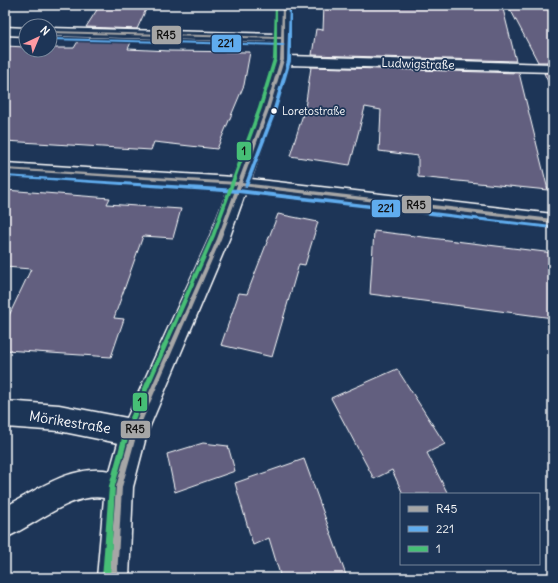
<svg xmlns="http://www.w3.org/2000/svg" width="558" height="583" viewBox="0 0 558 583" font-family="Delius,sans-serif">
  <rect width="100%" height="100%" fill="#1d3557"/>
  <filter id="ink" filterUnits="userSpaceOnUse"><feTurbulence type="fractalNoise" baseFrequency=".025" numOctaves="2"/><feDisplacementMap in="SourceGraphic" scale="8" xChannelSelector="R" yChannelSelector="G"/><feConvolveMatrix kernelMatrix="1 2 1 2 8 2 1 2 1" color-interpolation-filters="sRGB"/></filter>
  <g filter="url(#ink)">
    <path fill="#625f7f" stroke="#fff" d="M100 5H148L137 29 86 27Z
      M324 5H502L516 61 312 55 316 29 323 30Z
      M508 5H553V62H538Z
      M80 38 132 40 128 49 170 51 250 52 244 85 217 149 154 142 151 150 5 141V46L26 47V50H50V48H74Z
      M311 67 519 73 548 190 418 177V156L379 151 381 110 365 107 350 165 290 156 305 108Z
      M544 73H553V92Z
      M5 190 110 198 107 204 181 209 173 238 143 236 114 318 124 319 111 357 5 350V324L31 269 5 267Z
      M278 214 318 222 305 265 299 264 272 357 221 345 239 293 247 294Z
      M374 231 553 253V318L370 294Z
      M397 369 445 444 427 453 448 494H403L392 470 374 479 331 398Z
      M203 443 228 446 235 471 175 492 167 454Z
      M304 459 347 578H281L269 538 253 545 235 483Z"/>
    <g fill="none" stroke-linecap="round" stroke-linejoin="round">
      <g stroke="#fff" stroke-width="3">
        <path id="minor" d="M277 5H289V56L553 64V72L288 65 275 110 251 179 553 214V228L246 191 229 239 147 433 133 487 129 578H97L104 498C72 492 34 526 5 538V507C37 490 72 464 110 471L118 443 59 431 5 427V401L59 405 127 418 209 239 228 190 5 175V163L233 177C249 136 274 85 275 42L50 36V28L276 34Z
          M5 27 26 28V36L5 35Z"/>
      </g>
      <use href="#minor" fill="#1d3557" fill-rule="evenodd"/>
      <g stroke="#1d3557" stroke-width="3">
        <path id="bus-1" d="M282 5H284V60L269 110 242 183 553 219V223L241 186 221 239 137 433 122 487 117 578H109L116 487 131 433 217 239 237 185 5 170V168L238 182 265 110 280 60 281 39 50 33V31L281 37Z"/>
      </g>
      <g stroke="#1d3557" stroke-width="3">
        <path id="bus-2" d="M289 5H291V61L276 112 248 186 246 187 244 186 272 112 287 61Z
          M50 38 283 44 285 45 283 46 50 40Z
          M5 175 238 189 552 226 553 227V229L238 193 5 177Z"/>
      </g>
      <g stroke="#1d3557" stroke-width="3">
        <path id="bus-3" d="M275 5H277V59L262 108 215 236 130 431 115 486 110 578H102L109 486 124 431 211 236 258 108 273 59Z"/>
      </g>
      <use href="#bus-1" fill="#a6a6a6" fill-rule="evenodd"/>
      <use href="#bus-2" fill="#60acee" fill-rule="evenodd"/>
      <use href="#bus-3" fill="#46bf76" fill-rule="evenodd"/>
    </g>
  </g>
  <circle fill="#fff" stroke="#1d3557" stroke-width="1.5" cx="274" cy="111" r="3.5"/>
  <g text-anchor="middle" stroke-width="3.5" stroke-linejoin="round" paint-order="stroke">
    <g font-size="11" fill="#fff" stroke="#1d3557" text-anchor="start">
      <text x="282" y="115">Loretostraße</text>
    </g>
    <g font-size="12" fill="#fff" stroke="#1d3557">
      <text transform="translate(418 64) rotate(2)" y="4">Ludwigstraße</text>
    </g>
    <g font-size="14" fill="#fff" stroke="#1d3557">
      <text transform="translate(70 422) rotate(9)" y="5">Mörikestraße</text>
    </g>
  </g>
  <g stroke="#1d3557" stroke-width="1.5">
    <rect x="151" y="25" width="31" height="20" rx="4" fill="#a6a6a6"/>
    <rect x="211" y="34" width="31" height="19" rx="4" fill="#60acee"/>
    <rect x="236" y="141" width="16" height="20" rx="4" fill="#46bf76"/>
    <rect x="401" y="195" width="31" height="19" rx="4" fill="#a6a6a6"/>
    <rect x="371" y="199" width="30" height="19" rx="4" fill="#60acee"/>
    <rect x="132" y="392" width="16" height="20" rx="4" fill="#46bf76"/>
    <rect x="120" y="420" width="31" height="19" rx="4" fill="#a6a6a6"/>
  </g>
  <g font-size="11" text-anchor="middle" font-weight="bold" fill="#111">
    <text x="166" y="39">R45</text>
    <text x="226" y="47">221</text>
    <text x="244" y="155">1</text>
    <text x="416" y="209">R45</text>
    <text x="386" y="212">221</text>
    <text x="140" y="406">1</text>
    <text x="135" y="433">R45</text>
  </g>
  <rect width="558" height="583" fill="none" stroke="#1d3557" stroke-width="20"/>
  <rect x="10" y="10" width="538" height="563" fill="none" stroke="#fff" stroke-width="1.5" filter="url(#ink)"/>
  <rect x="400" y="493" width="140" height="72" fill="#1d3557" stroke="#77869a"/>
  <rect x="408" y="506" width="20" height="6" fill="#a6a6a6" stroke="#77869a"/>
  <text x="436" y="513" font-size="12" fill="#ffffff">R45</text>
  <rect x="408" y="526" width="20" height="6" fill="#60acee" stroke="#77869a"/>
  <text x="436" y="533" font-size="12" fill="#ffffff">221</text>
  <rect x="408" y="546" width="20" height="6" fill="#46bf76" stroke="#77869a"/>
  <text x="436" y="553" font-size="12" fill="#ffffff">1</text>
  <g transform="translate(38 38) rotate(44)"><circle r="19" fill="#1d3557" stroke="#77869a"/>
  <path d="M0-3L7 15L0 10L-7 15Z" fill="#ff9aa2"/>
  <text y="-6" font-size="11" font-weight="bold" text-anchor="middle" fill="#ffffff">N</text>
  </g>
</svg>
